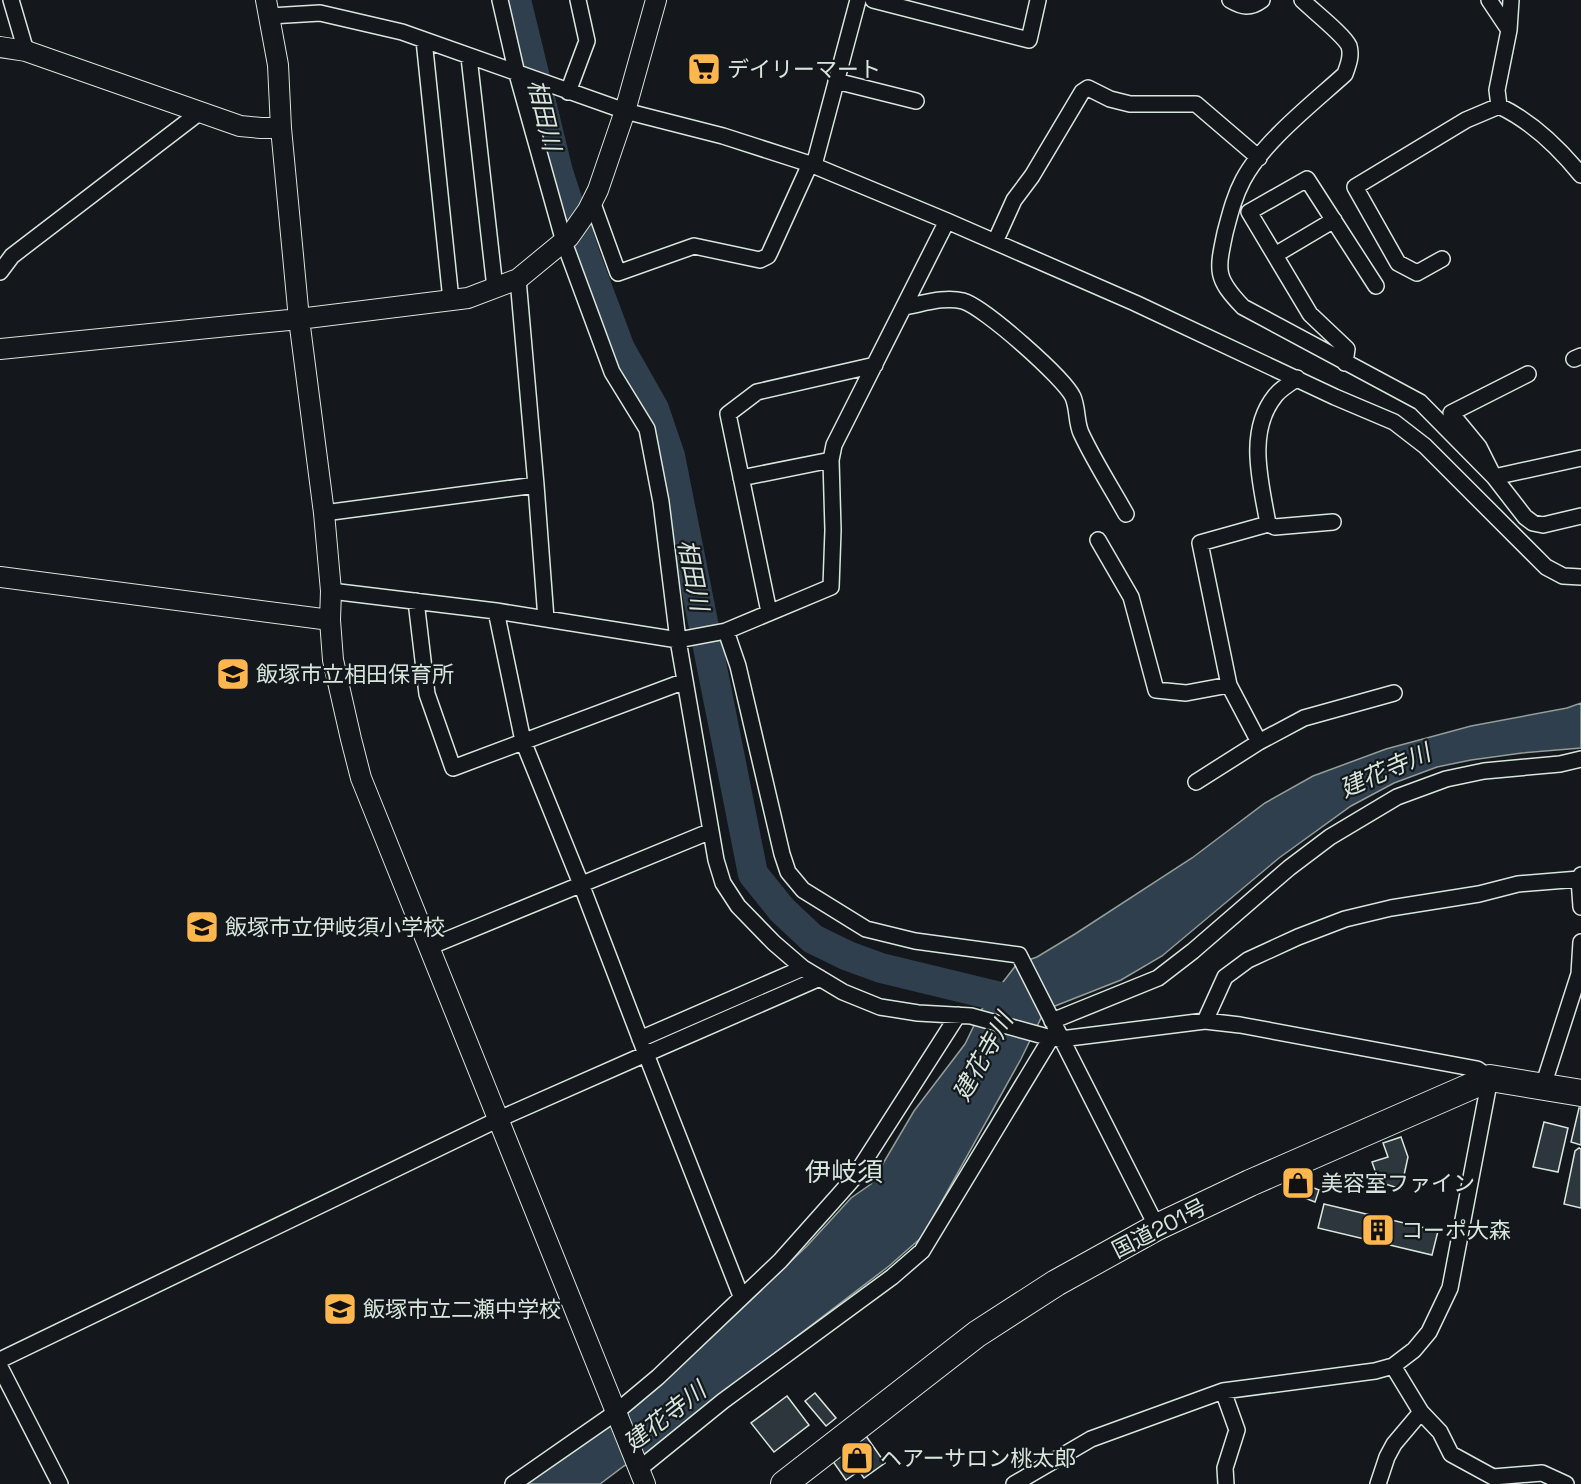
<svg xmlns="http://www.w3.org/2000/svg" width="1581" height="1484" viewBox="0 0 1581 1484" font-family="'Space Grotesk','Noto Sans JP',sans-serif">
  <rect width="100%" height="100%" fill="#14181c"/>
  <path fill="#2f3f4d" stroke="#939e99" stroke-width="1.5" d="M1581 703V748L1522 753 1471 760 1437 767 1394 783 1351 806 1279 858 1162 956 1121 980 1055 1006 1043 1014 1021 1059 922 1237 889 1266 720 1395 647 1454 624 1466 600 1484H527L602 1428 634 1408 667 1379 807 1246 851 1198 871 1184 914 1111 965 1044 982 1009 1017 964 1037 957 1075 934 1192 858 1265 803 1313 776 1386 749 1471 726 1567 708Z"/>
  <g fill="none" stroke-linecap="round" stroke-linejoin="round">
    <path stroke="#2f3f4d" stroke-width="30" d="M516 0 558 172 586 258 620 349 654 409 670 456 753 874 782 910 813 939 848 956 881 968 1013 1000"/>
  </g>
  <path fill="#2c363c" stroke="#d8e6dc" stroke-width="1.5" d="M1579 1108H1581V1145L1571 1142Z
    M1544 1122 1568 1128 1558 1172 1533 1167Z
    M1401 1137 1408 1157 1401 1189 1379 1182 1372 1162 1388 1157 1383 1143Z
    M1579 1148 1581 1149V1208L1564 1204 1575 1151Z
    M1303 1177 1306 1185 1319 1190 1315 1202 1297 1195 1291 1181Z
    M1324 1204 1438 1231 1432 1255 1318 1228Z
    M815 1393 836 1418 826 1426 805 1401Z
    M787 1396 809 1425 774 1452 751 1423Z
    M866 1436 885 1463 864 1478 859 1471 846 1480 832 1460Z"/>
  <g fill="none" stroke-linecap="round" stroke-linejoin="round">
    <g stroke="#d8e6dc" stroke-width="18">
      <path id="minor" d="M11 0 26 51
        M500 0 517 74 564 242 612 372 647 429 661 502 678 640 716 860 723 883 738 906 774 943 803 968 843 992 880 1007 918 1013 971 1016 1051 1038 1061 1039 1205 1021 1240 1025 1477 1069 1490 1078 1450 1288 1429 1332 1414 1350 1393 1366 1375 1371 1223 1391 1091 1439 1014 1484
        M873 0 1029 40 1038 0
        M1230 0C1242 7 1250 9 1262 0
        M1302 0C1312 10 1344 35 1349 46 1352 56 1348 65 1345 74 1312 104 1263 142 1243 180 1234 197 1230 214 1225 233 1217 271 1215 278 1243 307L1420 402 1494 477 1525 517 1533 523 1543 525 1581 516
        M1489 0 1509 30
        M1511 0 1509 30 1497 90 1499 106C1531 121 1559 148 1581 175
        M270 16 320 13 402 32 625 111 723 136 810 164 947 221 1135 303 1335 397 1394 422 1425 446 1546 567 1563 576 1581 577
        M424 40 451 300
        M469 57 495 288
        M836 81 916 101
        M568 92 587 41 578 0
        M814 165 858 0
        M592 201 618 273 694 246 760 260 768 256 770 252 810 164
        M995 242 1014 200 1032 176 1082 92 1088 88 1110 99 1130 104H1196L1259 158
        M1275 255 1334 220
        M1442 259 1417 273 1398 263 1355 187 1466 120 1499 106
        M0 272 12 256 200 112
        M904 307C922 304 944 296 963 301 984 307 1064 378 1073 397 1078 409 1076 422 1081 433 1094 461 1111 487 1126 514
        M1574 359 1581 356
        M1345 363 1347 349 1310 314 1249 212 1307 179 1376 286
        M1528 374 1451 413 1479 447 1494 477 1581 458
        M1297 378C1290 384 1280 389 1275 396 1246 432 1261 483 1268 524L1200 543 1229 685 1259 742 1304 718 1394 693
        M741 478 831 460
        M536 485 546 619
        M324 513 536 485 518 279
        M1268 524 1275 527 1333 522
        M1098 540 1131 597 1156 690 1186 693 1229 685
        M331 591 496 611 678 640 726 631 831 587 833 530 831 460 834 445 947 221
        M416 601 427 694 453 768 685 681
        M769 612 728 414 757 392 875 365
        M726 631 738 666 782 854 788 872 803 890 866 929 915 941 1019 955 1157 1227
        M1196 782 1259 742
        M1581 875 1579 879 1581 907
        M429 947 711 831
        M1052 1021 1158 978 1193 951 1289 868 1330 837 1397 797 1446 779 1484 771 1560 764 1581 759
        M1205 1021 1225 977 1248 960 1298 937 1345 919 1391 908 1479 894 1518 884 1579 879
        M640 1039 803 968
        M1543 1086 1579 974 1581 942
        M741 1296 646 1054 820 978
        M0 1360 499 1119 646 1054 581 884 523 741 496 611
        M1393 1366 1421 1412 1440 1432 1451 1454 1493 1477 1542 1473 1566 1484
        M0 1367 60 1484
        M1223 1391 1237 1430 1225 1468 1226 1484
        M638 1470 723 1401 892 1277 922 1251 1051 1038
        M513 1484 615 1413 658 1377 780 1261 853 1179 958 1015
        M1378 1484 1387 1457 1394 1444 1421 1412"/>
    </g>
    <g stroke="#d8e6dc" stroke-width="22">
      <path id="tertiary" d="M266 0 278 65 281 128 299 319 324 513 331 591 330 620 333 660 351 739 361 778 645 1484
        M0 47 26 51 240 126 261 128H281
        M0 349 299 319 468 298 518 279 569 237 588 210 598 190 625 111 656 0
        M0 577 330 620"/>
    </g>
    <g stroke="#d8e6dc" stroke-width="28">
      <path id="trunk" d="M784 1484 977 1334 1056 1283 1157 1227 1250 1183 1490 1078 1581 1093"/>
    </g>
    <use href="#minor" stroke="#14181c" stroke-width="15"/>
    <use href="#tertiary" stroke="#14181c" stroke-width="20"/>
    <use href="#trunk" stroke="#14181c" stroke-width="26"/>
  </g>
  <defs>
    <g id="supermarket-square" transform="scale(1.725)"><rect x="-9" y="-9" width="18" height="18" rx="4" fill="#ffb74d" stroke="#14181c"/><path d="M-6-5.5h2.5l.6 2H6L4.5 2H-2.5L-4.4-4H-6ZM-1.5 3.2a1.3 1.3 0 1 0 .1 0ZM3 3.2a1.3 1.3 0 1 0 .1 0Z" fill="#111"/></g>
    <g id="school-square" transform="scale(1.725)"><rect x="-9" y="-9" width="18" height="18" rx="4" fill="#ffb74d" stroke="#14181c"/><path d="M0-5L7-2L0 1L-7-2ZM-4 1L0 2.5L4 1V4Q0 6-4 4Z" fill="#111"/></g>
    <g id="shop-square" transform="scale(1.725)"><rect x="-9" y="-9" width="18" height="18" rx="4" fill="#ffb74d" stroke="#14181c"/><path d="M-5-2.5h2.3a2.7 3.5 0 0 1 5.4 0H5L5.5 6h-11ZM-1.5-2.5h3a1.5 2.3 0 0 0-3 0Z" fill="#111"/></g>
    <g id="building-square" transform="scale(1.725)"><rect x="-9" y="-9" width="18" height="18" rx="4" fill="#ffb74d" stroke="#14181c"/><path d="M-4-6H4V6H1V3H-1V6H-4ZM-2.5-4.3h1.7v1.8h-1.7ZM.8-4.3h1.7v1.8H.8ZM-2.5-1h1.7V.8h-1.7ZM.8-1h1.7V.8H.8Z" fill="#111"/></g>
  </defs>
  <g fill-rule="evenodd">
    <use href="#supermarket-square" x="704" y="69"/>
    <use href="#school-square" x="233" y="674"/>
    <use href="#school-square" x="202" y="927"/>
    <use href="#shop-square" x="1298" y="1183"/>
    <use href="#building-square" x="1378" y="1230"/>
    <use href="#school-square" x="340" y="1309"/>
    <use href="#shop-square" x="857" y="1458"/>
  </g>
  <g text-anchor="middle" stroke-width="4.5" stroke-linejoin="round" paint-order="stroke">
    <g font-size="22" fill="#d8e6dc" stroke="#14181c" text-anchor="start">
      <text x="727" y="77">デイリーマート</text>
      <text x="256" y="682">飯塚市立相田保育所</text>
      <text x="225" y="935">飯塚市立伊岐須小学校</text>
      <text x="1321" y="1191">美容室ファイン</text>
      <text x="1401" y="1238">コーポ大森</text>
      <text x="363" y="1317">飯塚市立二瀬中学校</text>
      <text x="880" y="1466">ヘアーサロン桃太郎</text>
    </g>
    <g font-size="22" fill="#d8e6dc" stroke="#14181c">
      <text transform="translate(1159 1228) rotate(-27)" y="8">国道201号</text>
    </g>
    <g font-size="24" font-style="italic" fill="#d8e6dc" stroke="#14181c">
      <text transform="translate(544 115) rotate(77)" y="8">相田川</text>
      <text transform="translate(693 575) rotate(79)" y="8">相田川</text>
      <text transform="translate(1385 771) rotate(-24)" y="8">建花寺川</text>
      <text transform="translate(983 1057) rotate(-61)" y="8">建花寺川</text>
      <text transform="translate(665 1417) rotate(-38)" y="8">建花寺川</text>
    </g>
    <g font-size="26" fill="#d8e6dc" stroke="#14181c">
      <text x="844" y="1181">伊岐須</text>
    </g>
  </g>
</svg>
